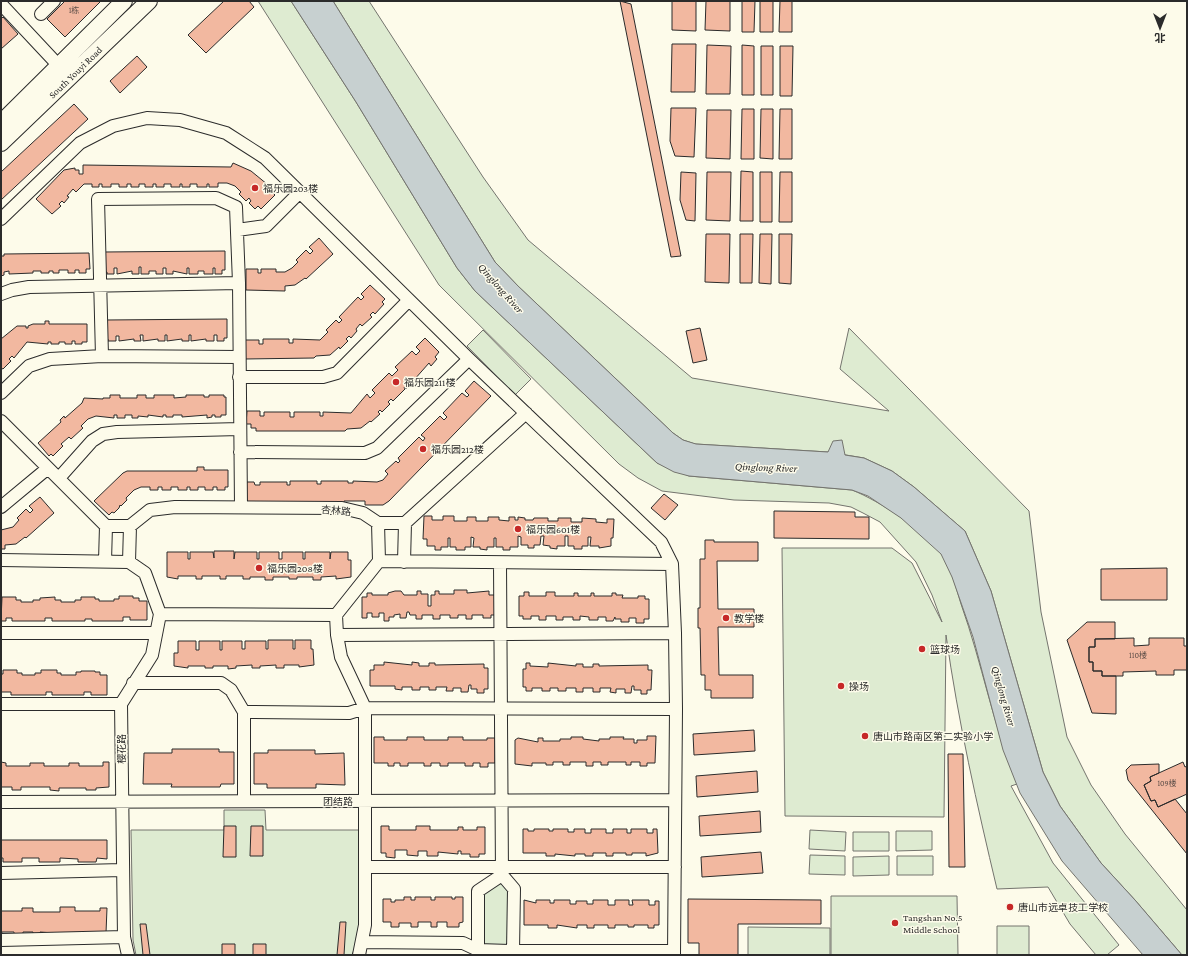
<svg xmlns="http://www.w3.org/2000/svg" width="1188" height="956" viewBox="0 0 1188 956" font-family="'Crimson Pro','Noto Sans SC',serif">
  <rect width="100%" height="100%" fill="#fdfbea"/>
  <path fill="#deebd1" stroke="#74746e" d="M258 1H291L356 102 457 268 475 291 657 463 689 476 852 490C880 501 923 530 941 553 951 567 956 588 961 604 982 663 993 725 1017 784L1011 786 1053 863 1119 945 1107 955H1096L1070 924 1048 887 997 889C977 805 958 721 946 635L944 817 785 816 782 548H892L912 563 942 622 932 595 916 562 880 522 863 513 851 507 829 503 734 500 662 491 638 478 619 464 439 285Z
    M333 1H369L483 177 528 240 692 378 889 411 840 369 849 328 1029 511 1041 612 1067 737 1091 785 1125 834 1187 910V955H1182L1135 900 1101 863 1060 806 1043 772 991 591 965 531 914 487 892 471 864 458 828 452 695 444 683 440 673 433 518 286 495 262Z
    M483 330 531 379 515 395 467 346Z
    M224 810H265L266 830H359V937L352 955H136L133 940 131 830H224Z
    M810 830 846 832 845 851 809 849Z
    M896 831H932V850L896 851Z
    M853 832H889V851H853Z
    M810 855 845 856V875L809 874Z
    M889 856V875L853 876V857Z
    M897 856H933V875H897Z
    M501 876 513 890 512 950H478L479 892Z
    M831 896H957L958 955H831Z
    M997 926H1029V955H997Z
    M748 927 830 928V955H748Z"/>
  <path fill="#c7d0d0" stroke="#74746e" d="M291 1H333L495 262 518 286 673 433 683 440 696 444 828 452 833 441 842 440 845 455 864 458 892 471 914 487 965 531 991 591 1043 772 1060 806 1101 863 1135 900 1182 955H1143L1062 861 1020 793 1003 750 973 637 952 577 941 554 901 518 868 496 852 490 689 476 674 472 657 463 475 291 457 268 356 102Z"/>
  <path fill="#f2b8a0" stroke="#2b2b2b" d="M65 1H101L65 37 47 19Z
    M224 1H249L254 7 206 53 188 35Z
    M620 1 631 4 681 256 671 257Z
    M672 1H696V31L672 30Z
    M706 1H730V31L705 30Z
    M742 1H755L754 32H742Z
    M760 1H773V32H760Z
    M780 1H792V32H779Z
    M3 17 18 34 1 49V19Z
    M672 44H696L695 92H671Z
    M707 45 731 46 730 94H706Z
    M742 45 754 46V95H742Z
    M761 46H773V95H761Z
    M780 46H793L792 96H780Z
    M137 56 147 67 120 93 110 81Z
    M74 104 88 119 1 200V172Z
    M671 108H696L694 157 675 156 670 141Z
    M742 109H754V159H741Z
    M761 109H773V159L760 158Z
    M780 109H792V159H779Z
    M707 110H731L730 159 706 158Z
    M233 163 251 171 273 189 271 191 275 195 261 209 258 206 255 209 249 203 251 201 249 198 246 201 239 194 241 192 235 186 227 183H218V187H209V184H207V187H197V184H190V187H182V184H180V187H171V184H164V187H156V184H153V187H145V184H139V187H131V184H127V187H119V184H111V187H102V184H99V187H92V184H84L76 192 73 189 67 196 69 197 64 203 62 201 59 204 61 206 52 214 36 199 64 170 75 168V170H79V174H83V165L231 167Z
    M741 171 753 172V221H740Z
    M681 172 696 173 695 221 686 220 680 200Z
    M707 172H731L730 221 706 220Z
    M760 172H772V222H760Z
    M780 172H792V222H779Z
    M706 234H730L729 283 705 282Z
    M740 234H753L752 283H740Z
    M760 234H772L771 284 759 283Z
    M779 234H792L791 284 779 283Z
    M319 238 333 254 306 279 305 278 295 285 285 286V291L246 290V269H258V273H261V269H276V272H285L292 268 298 262 296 260 306 250 310 254 313 251 309 247Z
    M225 251V270H222V274H215V268H213V274H204V271H198V274H189V268H187V274L173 271V274H166V268H163V274H156V271H149V274H141V267H139V274H132V271L117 274V268H114V274H107V272H103V252Z
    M89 253 90 269H86V273H79V270H75V273H68V270H59V273H53V271H49V273H41V271H33V273L9 274V271L4 272V275L1 276V256H4V254Z
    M370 285 385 299 382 302 384 304 375 314 373 312 370 315 372 317 362 326 360 324 356 329 357 331 351 338 349 336 346 339 348 341 340 349 339 347 330 355 316 356 314 358 245 359V340H259V344H263V339H289V343H293V339L320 340 328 332 326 330 336 320 339 323 342 320 339 317 358 297 361 300 364 297 361 294Z
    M227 319V338H224V341H217V335H214V341H206V339L191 341V335H189V341H182V339L167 341V335H165V341H158V339L143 341V335H140L141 341H134V339L119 341V336H116V341H108V339H105V320Z
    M45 321H49V324H87V342H82V344H75V341H72V344H65V342H59V344H51V342H48V344L27 342 14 358 12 356 9 359 11 361 3 369 1 368V339L17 326H26V328H28V326L33 324H45Z
    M700 328 707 360 693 363 686 331Z
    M425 338 439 352 435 357 437 359 431 366 429 363 406 389 404 387 405 389 393 401 391 399 388 402 390 404 382 412 380 410 378 412 380 414 371 422 370 421 361 428 347 429 345 431H256V428H251V424H246L247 411H260V416H264V412H290V417H294V412H320V416H323V412L351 413 367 394 370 398 375 393 372 390 389 373 392 376 398 370 395 367 412 351 416 355 420 351 416 347Z
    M474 381 491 396 389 501 383 505H365V501H344V505H328V502L245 504V482H254L255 485H260V482H287V485H290V481H317V484H321V481H348V483H353V481L377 482 383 480 388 474 385 471 396 461 398 463 400 461 398 458 419 437 423 441 425 438 421 435 440 416 444 420 447 417 443 413 462 393 467 397 469 395 465 391Z
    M110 395H120V398H137V395H146V398H154V395H174V398L186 397V395H204V397H209V395H224V397H226V415H221V417H215V415H212V417L207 418V415L182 417V415H173V417H166V415H163V417L148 415V417L138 416V418H132V415H125V418H117V415H114V418L96 416 88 419 81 426 83 428 71 439 69 437 61 444 63 446 53 456 51 454 49 456 38 443 61 422 60 420 64 416 65 418 82 403 84 398 103 399V398H110Z
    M197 467H204V470H228V487H225V490H217V487H213V490H205V487H198V490H190V487H187V490H178V487H171V490H162V487H158V490H150V487H141L134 490 126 498 127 500 121 506 120 505 119 508 114 513 112 512 109 515 94 501 123 473 127 471H197Z
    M664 494 678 505 665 520 651 508Z
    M40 497 54 513 26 538 25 537 16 544 5 545V549H1V530L13 527 19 520 17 518 26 509 30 513 33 510 29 506Z
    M774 511 855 512V517H869V539L774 538Z
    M424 516H432V520H443V516H454V521H467V517H476V521H488V517H499V520L509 521V517H515V520H518V517L525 518V520H533L534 518H548V521H558V518H571V522H582V518L596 519V522L607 523V519H614L613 538H611V546L599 548V546H590L591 537H588V546H582V549H574V546H568V536H565V546H557V549L550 548V546L543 545 544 536H541L540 545H534V548H528V545H521V537L518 536V547H510V550H503V547H496V538H494V547H487V550L480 549V547H473L474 538 471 537V547H465V550H456V547H450V538H448V547H441V550H435V546H427V539H423Z
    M705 540H714V542H758V561H717L718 609H754V627H718L719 675H753V698H711V690H705V675H701L700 628H698V608H700V559H705Z
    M214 551H234V559L235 552H257V559H259V552H279V559H282V552H303V559H305V552H330V559L331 552H348V560H351V577L336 579V576L321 577V580H313V577H297V579H289V577H273V580H265V577H250V579H243V576H226V579H220V576H202V579H196V576H178V579L167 577V552H188V559H190V552H213L214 558Z
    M1167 568V600H1101V569Z
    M454 590H467V593L489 591V595H495V615H491V618H483V615H472V619H466V615H458V618H450V615H440V619H433V615H422V619H416V615H410L409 612H407L406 618H400V614L394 615V617H389V621H384V613H379V617H372V613H367V618H362V597H367V593H372V595H388V593L395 591H401L404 595H417V591H421V594H428V606H431V595H435V591H439V594H454Z
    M524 592H529V596H546V592H555V596H574V593H578V596H591V593H594V596H612V593H616V595H623L622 598H638V596H645V599H649V619H644V623H636V618H629V622H621V619H615V617L613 621H606V617H598V620H589V617L580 616V620H573V617H563V620H556V616H546V620H539V616H531V619H523V616H519V596H524Z
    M119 596H133V598H139V601H147V620H130V617H123V621H92V619H85V621H52V618H45V621H12V618H6V621H1L2 597H16V600H21V602H33V600H40V598L55 597V600H61V602H75V600H81V597H95V599H99V601H114V599H119Z
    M1087 622H1115V639H1095V647H1089V662H1093V671H1102V676H1116V714L1092 713 1067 640Z
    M1134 638V646L1149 645V638H1184V646H1187V670H1174V675H1156V671L1123 672V676H1102V671H1093V662H1089V647H1095V639Z
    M268 640H293V649H295V640H311V649H313L314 665 299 667V665H284V668H276V665L260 666V668H252V665L236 666V668L228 669V666H213V668H205V666H188V668L174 666V653H178V641H196V650H199V641H220V650H222V641H242V649H245V641H266V649H268Z
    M384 662 412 665V662L419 663V666H429V663H435V665L484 664V668H488V689H484V693H477V689H471V685H469L468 692H461V688H453V691H446L447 687H436V690H429V687H420V690H412V687H402V690L395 689V686H370V670H374V665H384Z
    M526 663H530V666L548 667V663L576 666V664H583V667H593V664H599V666L648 665V670H652L651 690H647V694H641V690H634V686H632L631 693H625V689H616V693L610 692 611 688H600V692H593V688H583V692H576V688H566V691H558V688H550V691H542V688H532V691H526V687H523V669H526Z
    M3 670H17V673H22V675H35V673H41V670H57V673H61V675H76V672H81V671H95V672H100V675H107V695H91V692H84V695H52V692H46V695H11V692H1V674H3Z
    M754 730 755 751 694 755 693 734Z
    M647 736H656L655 763H647V766H640V762H631V765H626V762H608V765H601V762H593V766H586V762H570V765H563V762H553V765H546V763H532V766L515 764V740L518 738 538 742V738H543V741H560V739H571V737H583V739L599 741V739H610V737H624L623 739H634V743H637V740H647Z
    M374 737H384V740H407V737H424V740H448V737H463V740H487V738H495V763H488V767H480V763H473V766H465V763H448V766H440V763H431V766H424V763H408V766H400V763H394V766H388V763H374Z
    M172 749H219V752H234V784H221L220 787H171L172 784H143L144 753H172Z
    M268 750H315V754L344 753 345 785 316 784V788H267V784H254V753H268Z
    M948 754H963L965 867H949Z
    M1 762 6 763V766H30V763H44V766H69V763H79V766H103V762H109V787L96 788V790H86V788H59V791L50 790V787H21V790H12V787H1Z
    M1183 762 1185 767 1187 766V794L1158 807 1155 800 1151 801 1144 785 1151 781 1150 777Z
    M1159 764V773L1150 777 1151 781 1144 785 1151 801 1155 800 1158 807 1175 799 1187 814V854L1128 780 1126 770 1131 765Z
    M757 771 758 792 697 797 696 776Z
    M760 811 761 832 700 836 699 816Z
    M224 826H236V857H223Z
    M251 826H263V856H250Z
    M381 826H389V830H416V826H430V830H458V827H463V830H477V827H485V854H479V857H470V854H461V851H458V854L438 852V856H427V851H418V856L407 855V850H395V858L386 857V853H381Z
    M523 829H528V831H534V829H549V831H553V829H568V832H574V829H585V833H591V829H606V833H613V829H627V833H631V829H647V833H653V829H657L658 853 646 856V853H632V855H626V853H613V856H606V853H593V856H585V854H575V856L555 854V856H546V853H523Z
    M1 840H107V859L97 858 96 862H78V859L60 858V862H39V858H22V862H3V858H1Z
    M761 852 763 873 702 877 701 857Z
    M404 897H411V900H415V897H431V900H435V897H452V899H455V897H463V922L459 923V927H447V922H437V927H431V922H418V927H411V923H399V927H391V922H383V899H391V902H395V900H404Z
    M688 899 821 900V924H738V955H699V943H688Z
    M524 900 536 903V900H550V903H554V900H570V904H576V901H587V904H593V900H608V905H615V900H629V905H633L632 900H649V905H655V901H659V925H654V928H648V925H634V927H628V925H615V928H608V925H594V928H587V925H577V928L557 925V928H548V925H524Z
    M60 907H75V911H100V908H107L106 933 54 935V933L40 932V935H33V932H23V935H14V932H2L1 935V911H22V908H33V912H60Z
    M340 922H346L344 955H337Z
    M140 924H146L150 955H143Z
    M222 944H235V955H222Z
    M253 944H266V955H253Z"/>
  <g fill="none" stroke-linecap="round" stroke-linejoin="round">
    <g stroke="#2b2b2b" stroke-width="14">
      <path id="street" d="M1 4 59 66
        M41 14 54 1
        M1 219 80 143 113 126 147 118 180 120 226 133 265 158 469 359 661 542 672 564 675 633 676 709 674 955
        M237 230 266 226 299 193
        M1 294 12 290 29 287 239 283
        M102 356 98 199 216 198 236 207 239 283 241 507
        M239 377H323L337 373 409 300
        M1 393 29 366 50 359 102 356 239 357
        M1 421 106 526
        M240 452 365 453 377 448 469 359
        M59 478 92 441 103 434 117 432 240 429
        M1 507 48 468
        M378 523H405L526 413
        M106 526H130
        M1 560 129 562
        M105 561 106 526
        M379 561 672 564
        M129 562 130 526 150 510 175 507 342 508 363 513 378 523 379 561
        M404 562 405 523
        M160 614 336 615
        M336 615 337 635 341 657 365 708V925L359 955
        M336 615 379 561
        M1 633H156
        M337 635 675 633
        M133 683H221L231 690 244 712V801
        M1 704H121
        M244 712 349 713 365 708 676 709
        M1 802 675 800
        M365 867H675
        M1 873 122 870
        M1 940 124 937
        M362 942 463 943 478 950 513 951 514 889 502 875
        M513 951H674
        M128 955 124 937 121 704 152 655 160 614 145 573 129 562
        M478 955V891L502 875 500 564"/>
    </g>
    <g stroke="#2b2b2b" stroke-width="18">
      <path id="secondary" d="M1 123 124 1
        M1 143 149 1"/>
    </g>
    <use href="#street" stroke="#fdfbea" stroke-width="12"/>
    <use href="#secondary" stroke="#fdfbea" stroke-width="16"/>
  </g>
  <g fill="#c62828" stroke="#fdfbea" stroke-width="1.5">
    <circle cx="255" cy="188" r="4"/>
    <circle cx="396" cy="382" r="4"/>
    <circle cx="423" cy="449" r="4"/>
    <circle cx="518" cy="529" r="4"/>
    <circle cx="259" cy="568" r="4"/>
    <circle cx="726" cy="618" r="4"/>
    <circle cx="922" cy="649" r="4"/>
    <circle cx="841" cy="686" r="4"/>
    <circle cx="865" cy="736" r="4"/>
    <circle cx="1010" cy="907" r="4"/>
    <circle cx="895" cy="923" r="4"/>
  </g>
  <g text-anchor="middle" stroke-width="3" stroke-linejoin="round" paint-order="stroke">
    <g font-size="8" fill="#5d4e48">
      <text x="74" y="13">1栋</text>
      <text x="1138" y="658">110楼</text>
      <text x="1167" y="786">109楼</text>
    </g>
    <g font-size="10" fill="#2b2b2b" stroke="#fdfbea">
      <text transform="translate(75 72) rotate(-44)" y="4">South Youyi Road</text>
      <text transform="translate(336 510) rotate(5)" y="4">杏林路</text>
      <text transform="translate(121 749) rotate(-90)" y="4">樱花路</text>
      <text x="338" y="805">团结路</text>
    </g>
    <g font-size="10" fill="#2b2b2b" stroke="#fdfbea" text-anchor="start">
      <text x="263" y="192">福乐园203楼</text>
      <text x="404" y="386">福乐园211楼</text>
      <text x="431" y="453">福乐园212楼</text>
      <text x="526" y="533">福乐园601楼</text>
      <text x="267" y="572">福乐园208楼</text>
      <text x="734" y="622">教学楼</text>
      <text x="930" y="653">篮球场</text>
      <text x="849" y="690">操场</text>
      <text x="873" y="740">唐山市路南区第二实验小学</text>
      <text x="1018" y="911">唐山市远卓技工学校</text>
      <text x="903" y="921">Tangshan No.5<tspan x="903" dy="12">Middle School</tspan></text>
    </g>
    <g font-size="11" font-style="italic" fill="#2b2b2b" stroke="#fdfbea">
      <text transform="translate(501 288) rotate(49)" y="4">Qinglong River</text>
      <text transform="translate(766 467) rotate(2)" y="4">Qinglong River</text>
      <text transform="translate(1004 696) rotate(74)" y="4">Qinglong River</text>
    </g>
  </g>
  <rect width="1188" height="956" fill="none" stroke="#2b2b2b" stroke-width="4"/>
  <g transform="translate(1160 28) rotate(180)" stroke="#fdfbea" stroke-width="3" paint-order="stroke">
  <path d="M0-3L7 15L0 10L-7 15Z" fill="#2b2b2b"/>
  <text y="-6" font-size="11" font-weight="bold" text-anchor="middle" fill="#2b2b2b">北</text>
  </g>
</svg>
